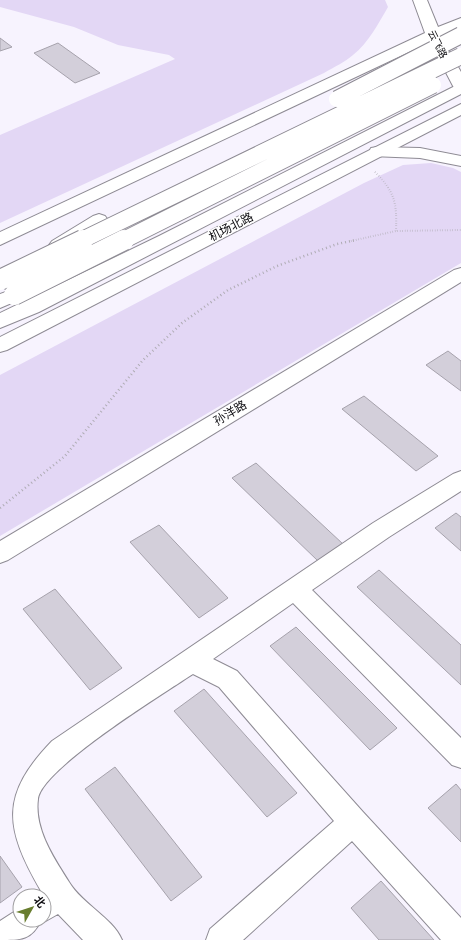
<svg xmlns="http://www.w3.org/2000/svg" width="461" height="940" viewBox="0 0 461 940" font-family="'Roboto Condensed','Noto Sans SC',sans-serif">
  <rect width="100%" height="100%" fill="#f7f3fe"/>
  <path fill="#e3d7f5" d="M0 0H385L388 7C378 24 369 42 353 55 345 62 334 67 324 73L0 223V135L175 59 169 55 118 45 74 27 0 7Z
    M431 163 453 168 461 172V263L0 536V375L364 183 403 165Z"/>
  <path fill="#d3cfda" stroke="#a6a2ac" d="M0 38 12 47 0 51Z
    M58 43 100 73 75 83 34 53Z
    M448 351 461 361V391L426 365Z
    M364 396 438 456 416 471 342 409Z
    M256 463 343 544 318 561 232 478Z
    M456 513 461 517V551L435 528Z
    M159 525 228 598 199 618 130 542Z
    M379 570 461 645V685L357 587Z
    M55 589 122 668 90 690 23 609Z
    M296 627 397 728 370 750 270 646Z
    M204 689 297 793 267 817 174 711Z
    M115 767 202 877 171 901 85 789Z
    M456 784 461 790V842L428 808Z
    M0 856 22 887 0 903Z
    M381 881 434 940H379L351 908Z"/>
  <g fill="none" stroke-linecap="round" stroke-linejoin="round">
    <g stroke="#8e8b94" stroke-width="2">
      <path id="minor" d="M377 147 420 148 461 156V166L420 158 371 156 369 152 371 148Z
        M461 268V282L8 560 0 563V541L454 270Z
        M461 471V491L389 537 312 590 461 738V768L452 765 293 603 213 659 237 671 363 812 461 918V940H441L352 841 243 940H206L210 929 334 821 219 687 193 674C164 693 41 769 38 799 34 829 54 858 69 882 82 904 113 918 122 940H83L58 914 44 922 41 920C32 940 21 940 0 940V921L20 908V920H44V896H35L41 891C4 827 0 795 52 741L373 523 453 474Z"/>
    </g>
    <g stroke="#8e8b94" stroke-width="2">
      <path id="major" d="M413 0H427L438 27 461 18V28L441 37 461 72V91L455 89 453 86 430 42 0 245V232L425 33Z
        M461 104V115L7 350 0 352V337Z"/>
    </g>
    <g stroke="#8e8b94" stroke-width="2">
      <path id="highway" d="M461 83V94L39 312 0 328V313L159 236Z
        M99 214 105 216 108 220 105 224 64 249 58 251 52 249 49 245 52 241 93 216Z
        M14 289 21 291 24 295 21 299 0 308V294Z"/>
    </g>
    <path stroke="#afacb4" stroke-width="2" stroke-dasharray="0.5 2" stroke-linecap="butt" d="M375 172C395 192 397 203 396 231
      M351 241 396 231 461 230"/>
    <path stroke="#afacb4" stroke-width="2.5" stroke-dasharray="1 3" stroke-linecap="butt" d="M0 508 65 456 143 360 182 323 228 290 277 266 337 244 356 240"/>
    <use href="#minor" fill="#fff" fill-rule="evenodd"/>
    <use href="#major" fill="#fff" fill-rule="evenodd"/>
    <use href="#highway" fill="#fff" fill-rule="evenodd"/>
    <g stroke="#8e8b94" stroke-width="18" stroke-linecap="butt">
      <path id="highway-bridge-far1" d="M337 99 461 35
        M80 241 461 56
        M122 241 433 85"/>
    </g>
    <g stroke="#8e8b94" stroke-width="22" stroke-linecap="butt">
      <path id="highway-bridge" d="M0 280 83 240
        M14 295 124 240"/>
    </g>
    <use href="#highway-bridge-far1" stroke="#fff" stroke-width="16"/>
    <use href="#highway-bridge" stroke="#fff" stroke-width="20"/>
  </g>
  <g text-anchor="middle" stroke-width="3" stroke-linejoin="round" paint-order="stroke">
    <g font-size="10" fill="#0e0d11" stroke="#fff">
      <text transform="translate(438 44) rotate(63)" y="4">云飞路</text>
    </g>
    <g font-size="12" fill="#0e0d11" stroke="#fff">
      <text transform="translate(231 227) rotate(-27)" y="4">机场北路</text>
      <text transform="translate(230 413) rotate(-31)" y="4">孙洋路</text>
    </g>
  </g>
  <g transform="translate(32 908) rotate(51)"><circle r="19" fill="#ffffff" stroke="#9f9ea0"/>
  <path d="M0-3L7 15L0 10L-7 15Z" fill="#687d2e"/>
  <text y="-6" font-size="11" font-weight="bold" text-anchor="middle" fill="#0e0d11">北</text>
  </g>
</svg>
